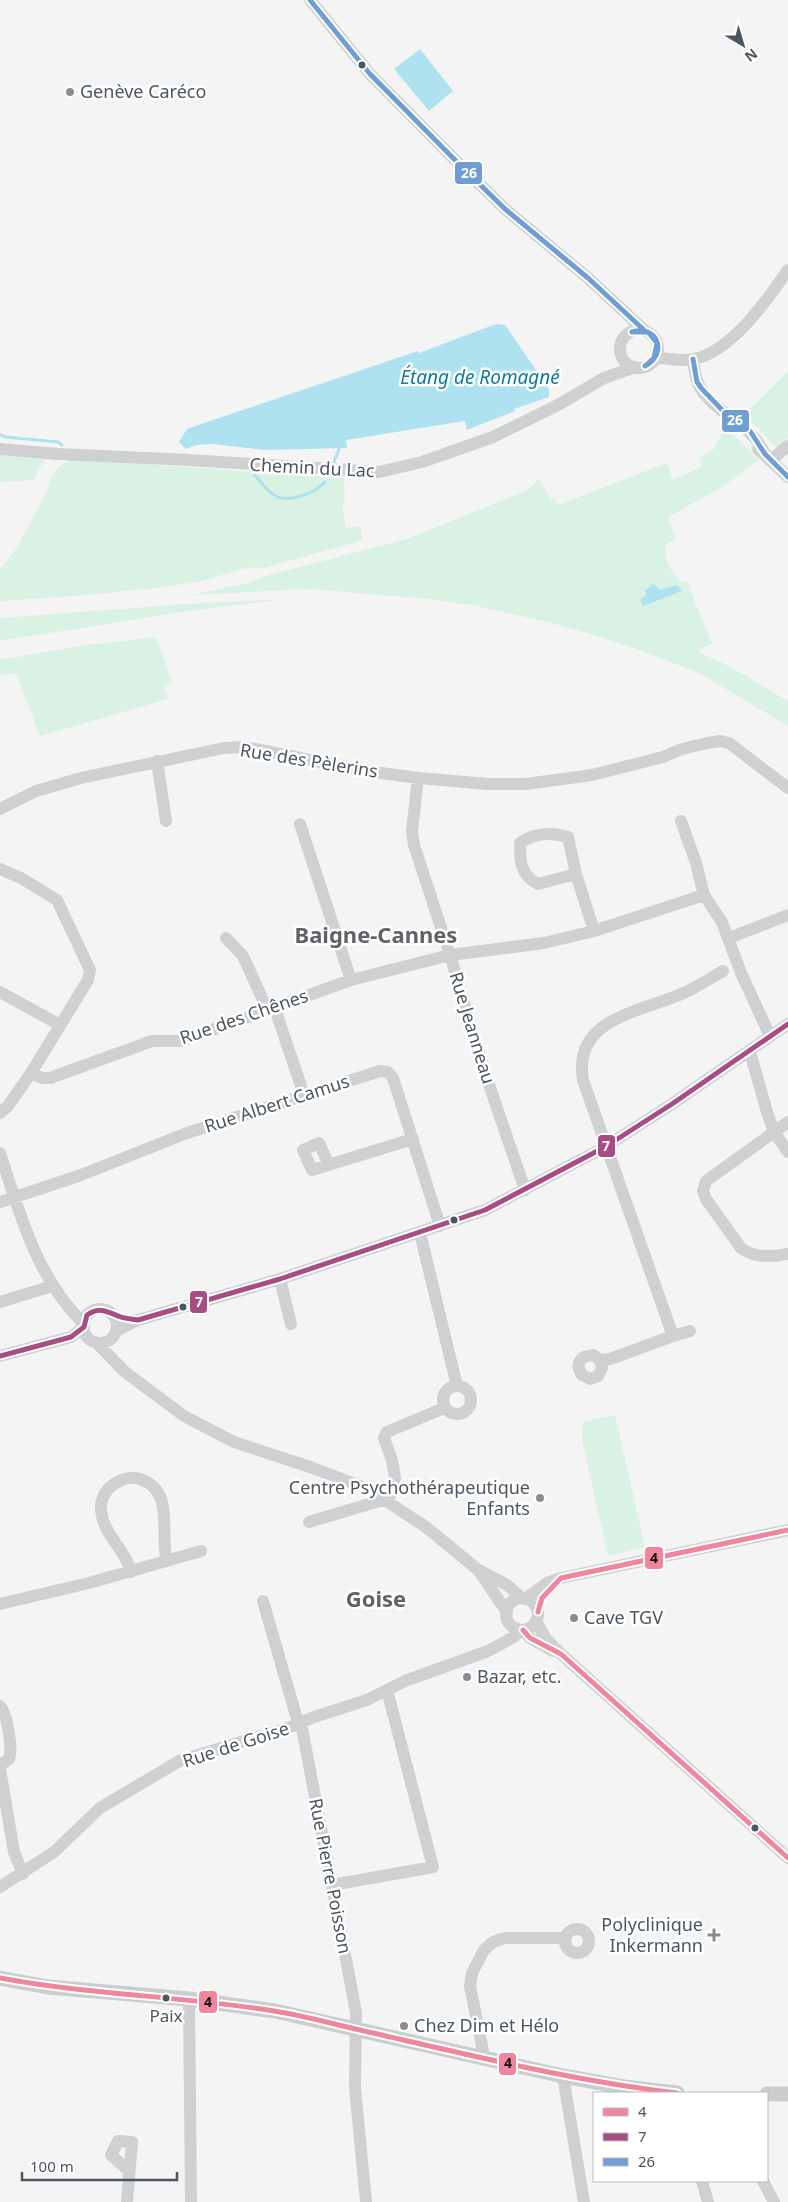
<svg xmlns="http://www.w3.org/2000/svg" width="788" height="2202" viewBox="0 0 788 2202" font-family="'Noto Sans',sans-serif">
  <rect width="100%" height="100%" fill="#f4f4f4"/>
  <path fill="#d9f2e3" d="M788 371V438L777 448 753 423 742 417Z
    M726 428 759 460 719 489 668 517 676 540 667 543C661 558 672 574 683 583L689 582 692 595 712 643 699 650 700 653C732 665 759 685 788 701V726L699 673 637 649 597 636 548 622 472 605 418 598 310 589 192 595 248 583 269 575 407 539 528 490 539 479 551 499 555 498 558 505 667 463 673 480 702 467 699 458 713 450Z
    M0 455 46 457 33 480 0 482Z
    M71 459 344 478 345 500 342 504 346 528 357 526 361 529 362 538 360 541 264 568C244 564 217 579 197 582 132 592 66 597 0 601V569L16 549 46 493 50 479 60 466Z
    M287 599 188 611 0 641V618L187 604Z
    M156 637 172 681 164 687 168 699 40 736 16 673 0 675V660L87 645Z
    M615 1415 645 1547 608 1556 582 1440 583 1422Z"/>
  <path fill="#aee2f0" d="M420 49 453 91 429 111 394 69Z
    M496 324 505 325 549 389V397L514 409 515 411 467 430 465 421 346 440 347 448 264 450 213 444 197 445 186 449 179 442 187 429 198 425 418 351 419 353Z
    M654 584 659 590 677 585 682 591 643 606 640 600 646 595 645 590Z"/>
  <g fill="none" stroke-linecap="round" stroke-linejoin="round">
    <path stroke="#aee2f0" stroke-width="3" d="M0 435 5 437 58 442 62 445
      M334 462 339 449
      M254 475C261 481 266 490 274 495 287 504 316 493 325 482"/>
    <path stroke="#ced0d2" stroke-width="12" d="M310 0 370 74 456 161 505 209 588 278 644 330
      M620 349a19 19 0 1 1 38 0a19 19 0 1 1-38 0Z
      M656 358C668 358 681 362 694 359 731 352 768 299 788 270
      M693 359C694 367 695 376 698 383 709 411 750 421 765 454
      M0 449 58 454 190 460 379 472 422 462 493 437 558 405 604 378 635 367
      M758 449 788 477
      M771 460 788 446
      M157 761 166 821
      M418 778 412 831 414 845 450 955 482 1064 525 1190
      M0 809 36 791 81 778 224 748 240 747 255 749 366 771 418 778 488 784H526L592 775 663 757 682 749 707 743 720 741 729 743 788 788
      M300 824 351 980
      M0 869 21 878 57 900 90 970 88 980 31 1073
      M576 874 538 884C520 874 520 862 520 843 535 832 551 832 568 837L576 874 594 931
      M704 895 722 922 741 973 770 1036
      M226 938 243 956 267 1009
      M729 938 788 915
      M0 992 60 1025
      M274 1006 304 1095
      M750 1052 767 1112 774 1132 788 1152
      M0 1113 8 1106 31 1073 42 1078H50L152 1041H181L351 980 450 955 544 943 594 931 704 895 696 863 681 821
      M788 1122 706 1181 703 1191 706 1199 741 1248C754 1258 773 1257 788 1254
      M0 1153C20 1214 36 1277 84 1324
      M329 1165 319 1143 303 1150 312 1170 413 1139
      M0 1202 81 1175 187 1133 380 1071 388 1072 393 1078 440 1226
      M420 1233 457 1386
      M280 1279 291 1324
      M0 1302 52 1286
      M83 1326a17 17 0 1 1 34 0a17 17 0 1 1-34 0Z
      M116 1331 138 1320 280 1279 485 1210 605 1147 672 1104 788 1024
      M673 1336 690 1331
      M96 1342 125 1372 184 1416 234 1442 313 1468 368 1489 426 1527 477 1569 507 1585 522 1598
      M0 1356 71 1337 84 1327
      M600 1360 602 1368 598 1376 590 1379 582 1375C577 1368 577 1362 584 1357L593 1355 600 1360 610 1359 673 1336 583 1080C572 1017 643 1012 686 992 698 986 711 978 723 971
      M443 1400a14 14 0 1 1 28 0a14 14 0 1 1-28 0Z
      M309 1522 386 1499 391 1494 395 1478 392 1460 384 1438 387 1432 444 1408
      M479 1571 507 1612
      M131 1572C125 1548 103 1535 101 1510 100 1500 105 1490 114 1484 121 1479 131 1476 140 1479 176 1491 159 1534 167 1561
      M506 1614a16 16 0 1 1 32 0a16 16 0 1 1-32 0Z
      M525 1599 547 1583 561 1578 788 1530
      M263 1601 297 1719 302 1728 356 2012 355 2088 366 2202
      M0 1604 89 1583 201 1551
      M536 1621 546 1639 561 1654 788 1858
      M523 1630 530 1638 553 1651
      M0 1706C7 1713 13 1749 9 1759L0 1765
      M0 1769 14 1852 23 1874
      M332 1885 433 1867 387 1690
      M0 1887 54 1852 100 1808 181 1760 288 1728 314 1717 367 1700 405 1681 488 1651 514 1637 520 1630
      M565 1941a12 12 0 1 1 24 0a12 12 0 1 1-24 0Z
      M189 1999 191 2202
      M482 2058 483 2051 470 1986 472 1973 484 1950 493 1942 505 1938H566
      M563 2076 584 2202
      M702 2181 708 2202
      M763 2181 774 2202
      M127 2202 132 2142 118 2141 111 2155 129 2171"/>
    <path stroke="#caced1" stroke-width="15" d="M0 1978 48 1987 189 1999 275 2011 563 2076 624 2087 677 2093
      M767 2094H788"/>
    <g stroke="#fff" stroke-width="9">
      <path id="bus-1" d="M538 1612 542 1598 561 1578 788 1530
        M523 1630 530 1638 561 1654 788 1858
        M0 1978C90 1995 183 1996 274 2011 307 2016 340 2026 373 2033 474 2056 574 2081 677 2093"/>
    </g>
    <g stroke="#fff" stroke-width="9">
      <path id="bus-2" d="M0 1356 71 1337 84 1327 87 1315C101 1306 107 1312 121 1317 127 1319 133 1319 138 1320L280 1279 485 1210 605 1147 672 1104 788 1024"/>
    </g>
    <g stroke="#fff" stroke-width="9">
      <path id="bus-3" d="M310 0 370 74 456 161 505 209 588 278 644 330
        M632 332C658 324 668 354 645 366
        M632 332H648L657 343 654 358 645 366
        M693 359 697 382 702 389 726 414 750 431 765 454 788 477"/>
    </g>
    <use href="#bus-1" stroke="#f0869d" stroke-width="5"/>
    <use href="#bus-2" stroke="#a84d84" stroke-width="5"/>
    <use href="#bus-3" stroke="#6f9ed4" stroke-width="5"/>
  </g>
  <g fill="#4a5661" stroke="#fff" stroke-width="2">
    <circle cx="362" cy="65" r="4.5"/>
    <circle cx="454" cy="1220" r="4.5"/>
    <circle cx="183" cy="1307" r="4.5"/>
    <circle cx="755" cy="1828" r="4.5"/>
    <circle cx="166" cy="1998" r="4.5"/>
  </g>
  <g fill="#868d94" stroke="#fff" stroke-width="2">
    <circle cx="70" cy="92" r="5"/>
    <circle cx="540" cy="1498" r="5"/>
    <circle cx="574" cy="1618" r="5"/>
    <circle cx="467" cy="1677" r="5"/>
    <path d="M711.5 1927.5h5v5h5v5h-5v5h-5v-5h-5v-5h5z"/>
    <circle cx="404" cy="2026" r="5"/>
  </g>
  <g text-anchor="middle" stroke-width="5" stroke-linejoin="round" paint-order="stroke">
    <g font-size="17" fill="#4a5661" stroke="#fff">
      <text x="166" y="2022">Paix</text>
    </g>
    <g font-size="18" fill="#4a5661" stroke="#fff" text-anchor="start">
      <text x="80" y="98">Genève Caréco</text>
      <text x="530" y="1494" text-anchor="end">Centre Psychothérapeutique<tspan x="530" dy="21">Enfants</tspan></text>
      <text x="584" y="1624">Cave TGV</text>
      <text x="477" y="1683">Bazar, etc.</text>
      <text x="703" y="1931" text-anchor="end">Polyclinique<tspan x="703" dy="21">Inkermann</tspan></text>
      <text x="414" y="2032">Chez Dim et Hélo</text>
    </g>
    <g font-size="18" fill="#4a5661" stroke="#fff">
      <text transform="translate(312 468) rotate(3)" y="6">Chemin du Lac</text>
      <text transform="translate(309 761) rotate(9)" y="6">Rue des Pèlerins</text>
      <text transform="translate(244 1017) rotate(-19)" y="6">Rue des Chênes</text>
      <text transform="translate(472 1028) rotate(73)" y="6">Rue Jeanneau</text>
      <text transform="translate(277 1104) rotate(-18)" y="6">Rue Albert Camus</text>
      <text transform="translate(236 1745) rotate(-18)" y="6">Rue de Goise</text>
      <text transform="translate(330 1876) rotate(79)" y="6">Rue Pierre Poisson</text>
    </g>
    <g font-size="19" font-style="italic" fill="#0c7c9b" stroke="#fff">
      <text x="480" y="384">Étang de Romagné</text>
    </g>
    <g font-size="22" font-weight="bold" fill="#5f6368" stroke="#fff">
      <text x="376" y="943">Baigne-Cannes</text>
      <text x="376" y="1607">Goise</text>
    </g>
  </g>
  <g stroke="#fff" stroke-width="2">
    <rect x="454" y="161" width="29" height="24" rx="5" fill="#6f9ed4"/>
    <rect x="721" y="409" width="29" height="24" rx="5" fill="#6f9ed4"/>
    <rect x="597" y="1134" width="19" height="24" rx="5" fill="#a84d84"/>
    <rect x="189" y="1290" width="19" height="24" rx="5" fill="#a84d84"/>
    <rect x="644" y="1546" width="20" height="24" rx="5" fill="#f0869d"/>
    <rect x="198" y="1990" width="20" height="24" rx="5" fill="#f0869d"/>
    <rect x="498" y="2052" width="19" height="24" rx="5" fill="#f0869d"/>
  </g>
  <g font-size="14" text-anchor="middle" font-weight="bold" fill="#fff">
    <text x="469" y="178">26</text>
    <text x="735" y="425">26</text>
    <text x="606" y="1151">7</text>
    <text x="199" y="1307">7</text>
  </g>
  <g font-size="14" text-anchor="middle" font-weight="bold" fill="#111">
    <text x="654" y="1563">4</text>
    <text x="208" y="2007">4</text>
    <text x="508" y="2068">4</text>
  </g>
  <rect x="593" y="2092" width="175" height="90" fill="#ffffff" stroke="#b7bbc0"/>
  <rect x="603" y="2108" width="25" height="8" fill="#f0869d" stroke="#b7bbc0"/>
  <text x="638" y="2117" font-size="15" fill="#4a5661">4</text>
  <rect x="603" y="2133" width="25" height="8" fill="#a84d84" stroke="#b7bbc0"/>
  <text x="638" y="2142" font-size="15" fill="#4a5661">7</text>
  <rect x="603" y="2158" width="25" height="8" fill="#6f9ed4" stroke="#b7bbc0"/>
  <text x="638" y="2167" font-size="15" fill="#4a5661">26</text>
  <g transform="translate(743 45) rotate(142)" stroke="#ffffff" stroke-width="4" paint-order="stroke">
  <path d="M0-4L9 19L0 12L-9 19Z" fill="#4a5661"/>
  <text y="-8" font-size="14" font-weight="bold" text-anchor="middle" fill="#4a5661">N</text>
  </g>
  <path d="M22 2172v8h155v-8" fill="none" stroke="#4a5661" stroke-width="2.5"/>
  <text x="30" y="2172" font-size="15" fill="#4a5661" stroke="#ffffff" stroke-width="4" paint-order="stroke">100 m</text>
</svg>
